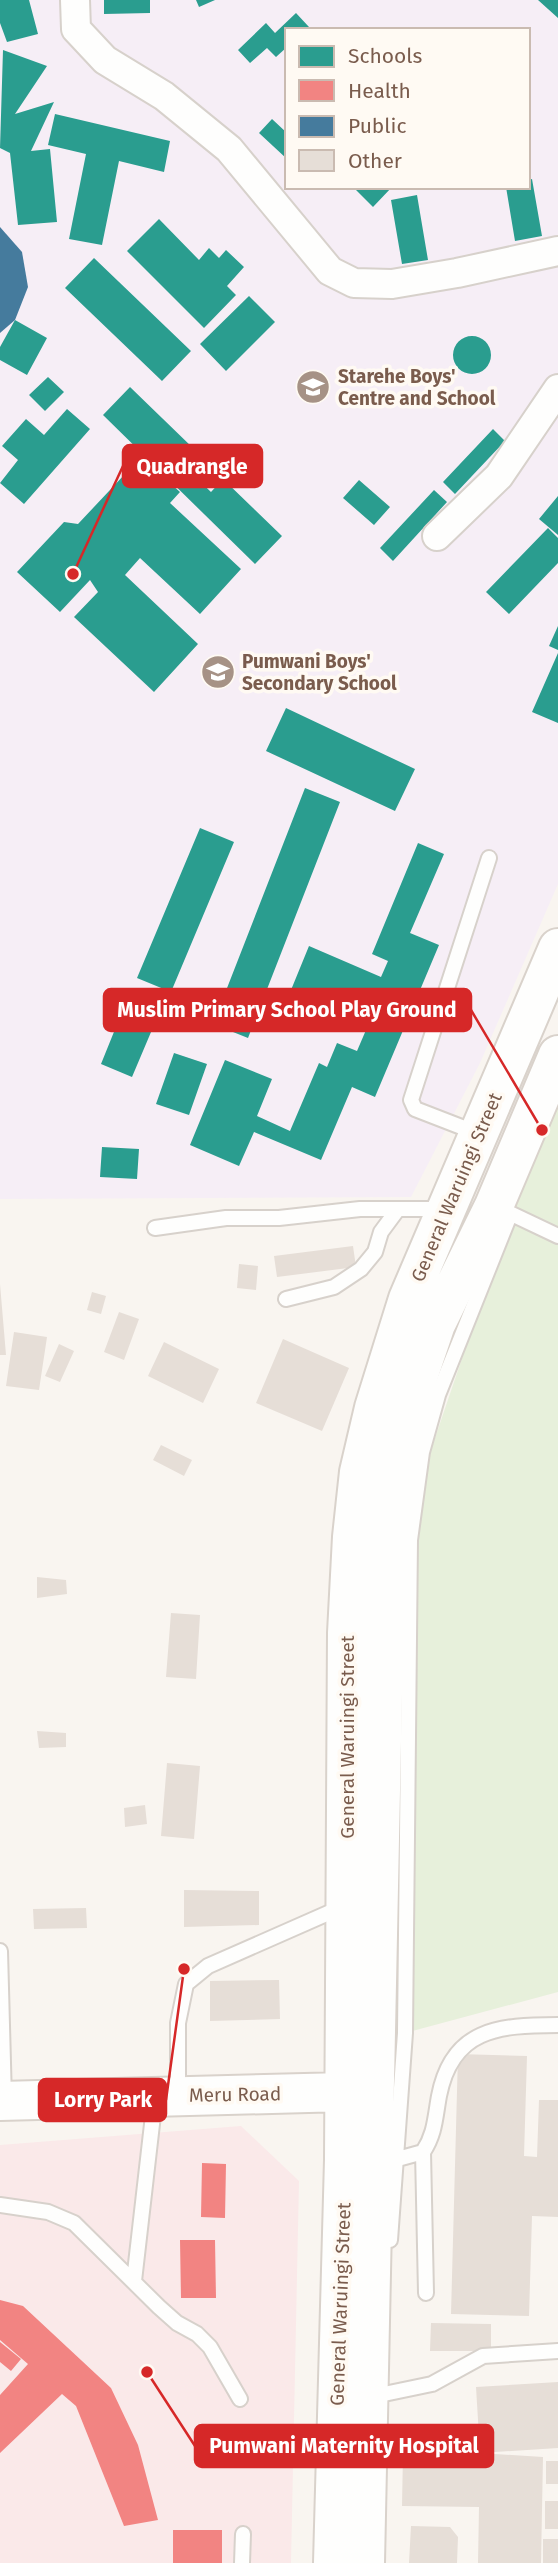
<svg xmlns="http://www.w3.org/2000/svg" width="558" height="2563" viewBox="0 0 558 2563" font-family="'Fira Sans',sans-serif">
  <rect width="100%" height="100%" fill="#f9f5f0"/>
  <path fill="#f6eef6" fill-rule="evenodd" d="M0 0H558V884L480 1063 411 1197 0 1199ZM287 30H528V187H287Z"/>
  <path fill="#fae9e9" d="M241 2126 299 2181 291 2563H0V2145Z"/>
  <path fill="#e7f0db" d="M558 1055V1992L405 2033 416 1494 511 1214Z"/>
  <path fill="#2a9d8f" d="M0 0H29L38 34 7 42 0 23Z
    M104 0H150V13L104 14Z
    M196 0H215L199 7Z
    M538 0H558V18Z
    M296 13 309 27 287 30V47L276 57 267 48 250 63 238 50 266 23 275 33Z
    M3 50 47 66 15 114 54 102 31 151 50 149 57 222 18 225 10 153 0 148Z
    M55 114 170 141 164 172 119 161 102 245 69 239 86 154 48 145Z
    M272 119 287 133V159L259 133Z
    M532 179 542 236 515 241 506 187H528V180Z
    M353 187H392L373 207Z
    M417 195 428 260 402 264 391 200Z
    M159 219 199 260 209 248 219 258 226 250 244 267 227 286 236 295 204 328 127 251Z
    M94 258 191 351 162 381 65 288Z
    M249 296 275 322 226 371 200 344Z
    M15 320 47 338 27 375 0 360V347Z
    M453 355a19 19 0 1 1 38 0a19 19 0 1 1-38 0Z
    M48 377 64 392 45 411 29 395Z
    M130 387 194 449 181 463 211 492 223 479 282 536 255 564 103 415Z
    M67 409 90 429 24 504 0 483 18 460 2 446 26 419 44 435Z
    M493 429 505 441 455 494 443 482Z
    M141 457 180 492 170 503 241 569 200 614 140 558 125 575 198 644 154 692 74 617 98 592 90 580 60 612 17 572 64 522 78 524Z
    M359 480 390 507 374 525 343 498Z
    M434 490 447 502 393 561 380 548Z
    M558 496V535L539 519Z
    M548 528 558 538V563L509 614 486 592Z
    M558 626V650L549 646Z
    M558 653V723L532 712Z
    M286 708 415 769 395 811 266 751Z
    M305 788 340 802 248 1038 213 1024Z
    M200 828 234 842 171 992 137 978Z
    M418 843 444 854 410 933 439 945 375 1097 352 1087 321 1160 254 1132 239 1166 190 1145 225 1060 272 1079 257 1116 290 1131 319 1063 327 1067 337 1043 357 1051 369 1023 291 990 309 946 381 977 388 961 372 954Z
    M122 1012 154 1025 132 1077 101 1064Z
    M174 1053 207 1064 189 1115 156 1104Z
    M102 1147 139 1149 137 1179 100 1177Z"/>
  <path fill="#f28482" d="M202 2163 226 2164 225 2218 201 2217Z
    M180 2240H215L216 2298H181Z
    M0 2300 23 2306 111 2388 138 2445 158 2520 124 2526 76 2406 62 2394 0 2453V2395L28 2364 0 2340Z
    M0 2342 21 2359 11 2371 0 2362Z
    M173 2530H222V2563H173Z"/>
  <path fill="#457b9d" d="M0 227 22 252 28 287 15 320 0 333Z"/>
  <path fill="#e6ded7" d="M353 1246 356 1267 277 1277 274 1256Z
    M239 1264 258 1266 256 1290 237 1288Z
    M0 1284 6 1355H0Z
    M92 1292 106 1296 101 1314 87 1310Z
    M119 1312 139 1319 124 1360 104 1352Z
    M14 1332 47 1337 39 1390 6 1386Z
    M283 1339 349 1368 322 1431 256 1403Z
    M164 1342 219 1369 203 1403 148 1376Z
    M59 1344 74 1351 60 1382 45 1376Z
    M161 1445 192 1460 184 1476 153 1460Z
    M37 1577 66 1580 67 1594 37 1598Z
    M171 1613 200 1615 196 1679 166 1677Z
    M37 1731 66 1733V1747L39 1748Z
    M167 1763 200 1766 194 1839 161 1836Z
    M145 1805 147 1824 125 1827 124 1808Z
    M184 1890 259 1891V1925L184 1927Z
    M86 1908 87 1928 34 1929 33 1909Z
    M279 1980 280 2019 210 2021V1981Z
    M458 2054 527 2056 524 2156 537 2157 539 2100H558V2217L532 2216 529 2316 451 2314Z
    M431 2323 491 2324V2351H430Z
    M558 2382V2448L480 2453 543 2457 541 2563H478L479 2507 402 2506 403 2453H480L476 2387Z
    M546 2461H558V2484H546Z
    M545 2501H558V2529H545Z
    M411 2526 450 2527 458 2537 457 2563H409Z
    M543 2539H558V2563H543Z"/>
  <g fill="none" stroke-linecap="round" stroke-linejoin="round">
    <g stroke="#d7d1cb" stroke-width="18">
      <path id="lane" d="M477 1133 415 1109 411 1100 489 858
        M499 1208 558 1236
        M155 1228 226 1218H279L360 1209H444
        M286 1299 334 1287 361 1269 375 1252 381 1232 398 1209
        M0 1951 4 2100
        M178 2095V2023L186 1984 208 1966 342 1907
        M423 2152 426 2293
        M394 2160 423 2152C435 2134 435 2118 439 2096 452 2029 498 2025 558 2025
        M0 2205 48 2212 74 2223 159 2307 177 2323 197 2334 210 2347 240 2399
        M390 2240 405 2033 410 1540 422 1452 438 1395 508 1220
        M134 2281 155 2098
        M384 2394 432 2384 483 2356 558 2351
        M242 2563 243 2534"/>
    </g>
    <g stroke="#d7d1cb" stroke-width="32">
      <path id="street" d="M75 0 76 29 105 60 164 96 229 149 330 271 354 283 392 284 457 273 558 251
        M437 536 499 476 558 389"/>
    </g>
    <g stroke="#d9d2cb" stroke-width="42">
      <path id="secondary" d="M0 2101 345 2092
        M333 2563 344 2160 347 1633 352 1537 359 1472 374 1408 408 1299 558 948
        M365 2563 386 1548 397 1464 412 1395 436 1324 494 1206 558 1055"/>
    </g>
    <use href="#lane" stroke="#fefefd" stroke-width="14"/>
    <use href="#street" stroke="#fefefd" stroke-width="28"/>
    <use href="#secondary" stroke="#fefefd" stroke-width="38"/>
  </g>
  <defs>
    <g id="school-disc" transform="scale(1.75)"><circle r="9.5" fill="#a69286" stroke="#fffaf3"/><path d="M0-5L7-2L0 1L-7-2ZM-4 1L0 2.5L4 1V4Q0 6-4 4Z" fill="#fff"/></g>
  </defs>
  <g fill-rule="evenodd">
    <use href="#school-disc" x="313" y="387"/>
    <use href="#school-disc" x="218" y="672"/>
  </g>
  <g text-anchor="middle" stroke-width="7" stroke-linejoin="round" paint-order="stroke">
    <g font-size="19" font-weight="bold" fill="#7a5c4d" stroke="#fffaf3" text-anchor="start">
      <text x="338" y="383">Starehe Boys'<tspan x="338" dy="22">Centre and School</tspan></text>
      <text x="242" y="668">Pumwani Boys'<tspan x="242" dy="22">Secondary School</tspan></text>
    </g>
    <g font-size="19" fill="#7a5c4d" stroke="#fffaf3">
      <text transform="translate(456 1187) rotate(-67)" y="7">General Waruingi Street</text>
      <text transform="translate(347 1737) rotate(-90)" y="7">General Waruingi Street</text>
      <text transform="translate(235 2094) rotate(-1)" y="7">Meru Road</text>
      <text transform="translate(340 2304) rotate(-88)" y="7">General Waruingi Street</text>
    </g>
  </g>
  <path fill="none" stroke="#d62828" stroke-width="2.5" d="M73 574L123 466M542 1130L471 1010M184 1969L166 2100M147 2372L195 2446"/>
  <g fill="#d62828" stroke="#fffaf3" stroke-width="2.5">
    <circle cx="73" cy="574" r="7"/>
    <circle cx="542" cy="1130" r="7"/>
    <circle cx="184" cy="1969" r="7"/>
    <circle cx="147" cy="2372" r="7"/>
  </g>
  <g fill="#d62828" stroke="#d62828" stroke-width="2.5">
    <rect x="123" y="445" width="139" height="42" rx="7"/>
    <rect x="104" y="989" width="367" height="42" rx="7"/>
    <rect x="39" y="2079" width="127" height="42" rx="7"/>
    <rect x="195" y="2425" width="298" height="42" rx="7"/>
  </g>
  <g font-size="21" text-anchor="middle" font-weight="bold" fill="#fff">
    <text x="192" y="474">Quadrangle</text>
    <text x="287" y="1017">Muslim Primary School Play Ground</text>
    <text x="103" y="2107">Lorry Park</text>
    <text x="344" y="2453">Pumwani Maternity Hospital</text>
  </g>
  <rect x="285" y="28" width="245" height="161" fill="#fffaf3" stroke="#cabbb1" stroke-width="2"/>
  <rect x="299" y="46" width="35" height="21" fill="#2a9d8f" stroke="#cabbb1" stroke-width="2"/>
  <text x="348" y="63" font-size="21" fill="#7a5c4d">Schools</text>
  <rect x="299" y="80" width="35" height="21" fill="#f28482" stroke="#cabbb1" stroke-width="2"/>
  <text x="348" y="98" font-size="21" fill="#7a5c4d">Health</text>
  <rect x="299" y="116" width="35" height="21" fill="#457b9d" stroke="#cabbb1" stroke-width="2"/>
  <text x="348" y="133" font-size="21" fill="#7a5c4d">Public</text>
  <rect x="299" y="150" width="35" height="21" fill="#e6ded7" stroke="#cabbb1" stroke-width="2"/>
  <text x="348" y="168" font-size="21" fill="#7a5c4d">Other</text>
</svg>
